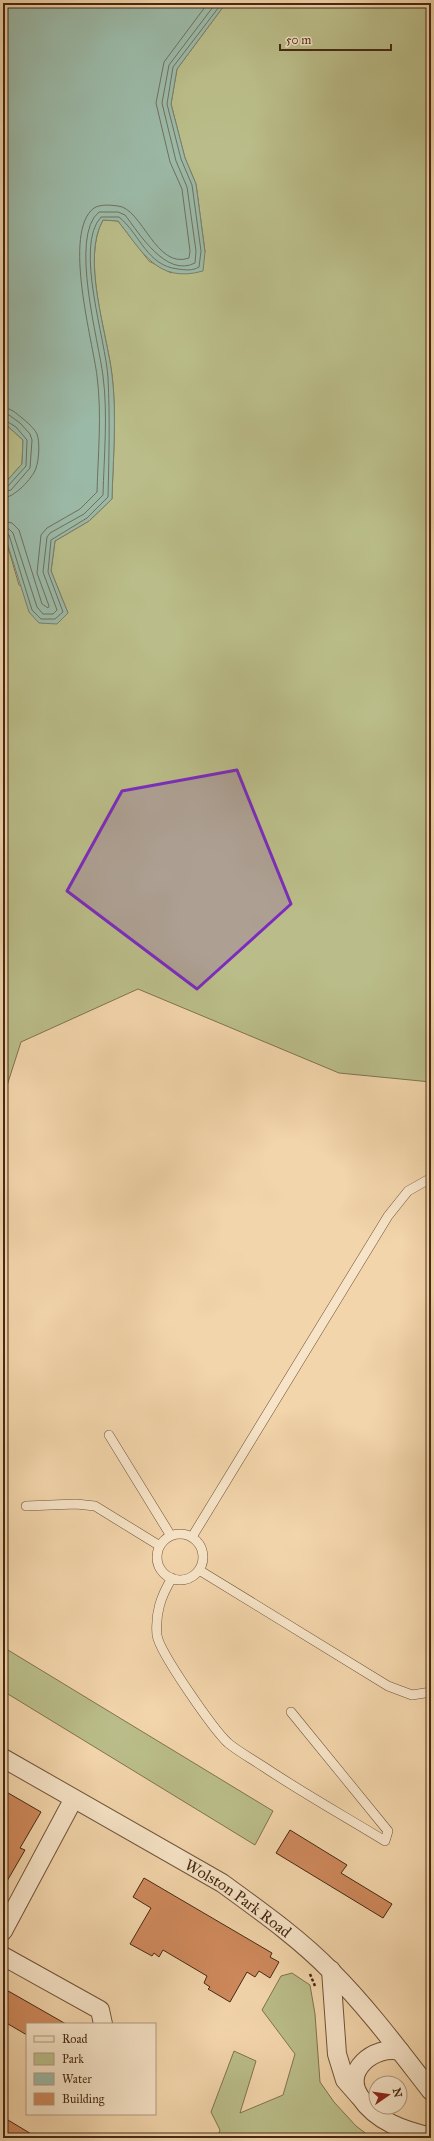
<svg xmlns="http://www.w3.org/2000/svg" width="434" height="2141" viewBox="0 0 434 2141" font-family="'IM FELL Great Primer',serif">
  <rect width="100%" height="100%" fill="#f3d5ab"/>
  <filter id="stains"><feTurbulence type="fractalNoise" baseFrequency=".005" numOctaves="4"/><feColorMatrix values="0 0 0 0 .2 0 0 0 0 .09 0 0 0 0 .02 0 0 0 .5 -.17"/></filter>
  <radialGradient id="worn" r=".72"><stop offset=".6" stop-color="#630" stop-opacity="0"/><stop offset="1" stop-color="#630" stop-opacity=".3"/></radialGradient>
  <path fill="#babd89" stroke="#80724e" d="M226 3H431V1082L339 1073 138 989 21 1042 3 1098V530L19 585 68 613 51 571 55 541 89 521 112 499C113 459 117 414 112 375 107 332 81 259 103 220L118 221 149 261 171 273 205 252 196 184 185 158 171 104 177 69Z
    M3 422 23 440 22 464 3 485Z
    M3 1647 273 1811 255 1845 3 1691Z
    M292 1973 310 1985 315 2014 320 2082 334 2102 356 2126 372 2138H217L220 2130 211 2112 234 2051 256 2061 240 2113 283 2095 295 2054 262 2010 281 1976Z"/>
  <path fill="#9bb9a7" stroke="#797f6b" d="M3 3H226L177 69 171 104 185 158 196 184 205 252 203 271C157 284 142 251 118 221L103 220C81 258 107 333 112 375 117 415 113 459 112 499L89 521 55 541 51 571 68 613 57 624 39 623 29 612 3 530V485L22 464 23 440 3 422Z"/>
  <g fill="none" stroke-linecap="round" stroke-linejoin="round">
    <path stroke="#70705c" stroke-width="1" d="M3 408C11 408 16 413 22 418 27 422 34 428 37 434 40 442 39 460 36 468 33 478 14 498 3 498
      M3 414 9 415 20 423 30 434 32 440 30 468 11 490 3 492
      M3 419 16 427 27 440 26 466 8 486 3 487
      M3 521 12 523 19 530 42 604 48 608 49 606 37 573 41 535 47 528 80 509 97 492C98 454 102 414 97 376 93 342 62 232 94 208 101 204 110 205 118 206 142 208 156 270 189 258L190 251 182 189 170 162 156 103 164 62 208 3
      M3 527 9 529 13 533 37 607 43 614H53L57 610 43 572 47 537 50 533 84 514 103 495C104 457 108 413 103 376 99 342 69 236 99 212H118L125 215C139 233 166 278 195 263L196 251 187 187 176 161 162 103 169 65 216 3
      M3 532 9 535 32 610 41 619H55L63 612 48 572 51 540 87 518 108 497C109 457 110 417 108 378 106 340 74 246 101 217H119C140 234 147 266 178 269 186 270 192 271 199 267L201 251 192 185 181 159 167 104 173 67 222 3"/>
  </g>
  <path fill="#cf895c" stroke="#452812" d="M3 1790 41 1812 20 1848 25 1850 3 1888Z
    M290 1830 347 1865 341 1873 392 1904 383 1918 276 1853Z
    M144 1878 272 1953 270 1957 279 1962 270 1978 259 1971 255 1977 247 1972 230 2002 208 1989 210 1987 204 1983 207 1976 163 1950 159 1957 154 1953 152 1956 130 1944 151 1908 133 1897Z
    M3 1989 10 1992 66 2024H27V2035L3 2021Z
    M3 2117 38 2138H3Z"/>
  <g fill="none" stroke-linecap="round" stroke-linejoin="round">
    <g stroke="#705338" stroke-width="10">
      <path id="service" d="M109 1435 171 1536
        M26 1506 76 1504 95 1506 160 1546
        M157 1557a23 23 0 1 1 46 0a23 23 0 1 1-46 0Z
        M192 1537 388 1216 408 1191 431 1178
        M199 1570 388 1686 412 1695 431 1692
        M172 1578C161 1596 155 1613 157 1635 159 1652 214 1730 228 1743 239 1752 252 1759 264 1767 303 1793 344 1816 385 1841L388 1831 291 1712"/>
    </g>
    <g stroke="#705338" stroke-width="20">
      <g id="minor">
        <path id="s1" d="M3 1758 222 1883C259 1910 299 1938 331 1971 368 2008 399 2050 431 2091"/>
        <path d="M3 1931 73 1800"/>
        <path d="M3 1956 100 2010 103 2024"/>
        <path d="M331 1970 337 2054 345 2080 359 2096"/>
        <path d="M400 2051C374 2045 342 2071 360 2097 377 2122 403 2130 431 2137"/>
      </g>
    </g>
    <path stroke="#452812" stroke-width="2.5" stroke-dasharray="3 2" stroke-linecap="butt" d="M310 1974 315 1986"/>
    <use href="#service" stroke="#f7e4c8" stroke-width="9"/>
    <use href="#minor" stroke="#f7e4c8" stroke-width="18"/>
  </g>
  <path fill="#7b2cbf" fill-opacity="0.2" stroke="#7b2cbf" stroke-width="3" stroke-linejoin="round" d="M237 770 291 904 197 989 67 891 122 791Z"/>
  <g text-anchor="middle" stroke-width="3" stroke-linejoin="round" paint-order="stroke">
    <g font-size="16" fill="#452812" stroke="#f7e4c8">
      <text dy="6" stroke="none"><textPath href="#s1" startOffset="274">Wolston Park Road</textPath></text>
    </g>
  </g>
  <rect width="434" height="2141" fill="none" stroke="#f3d5ab" stroke-width="16"/>
  <rect x="4" y="4" width="426" height="2133" fill="none" stroke="#452812" stroke-width="2"/>
  <rect x="8" y="8" width="418" height="2125" fill="none" stroke="#452812"/>
  <rect x="26" y="2023" width="130" height="92" fill="#f7e4c8" stroke="#b0997f"/>
  <rect x="34" y="2036" width="20" height="6" fill="#f7e4c8" stroke="#b0997f"/>
  <text x="62" y="2043" font-size="12" fill="#452812">Road</text>
  <rect x="34" y="2053" width="20" height="12" fill="#babd89" stroke="#b0997f"/>
  <text x="62" y="2063" font-size="12" fill="#452812">Park</text>
  <rect x="34" y="2073" width="20" height="12" fill="#9bb9a7" stroke="#b0997f"/>
  <text x="62" y="2083" font-size="12" fill="#452812">Water</text>
  <rect x="34" y="2093" width="20" height="12" fill="#cf895c" stroke="#b0997f"/>
  <text x="62" y="2103" font-size="12" fill="#452812">Building</text>
  <g transform="translate(388 2095) rotate(77)"><circle r="19" fill="#f7e4c8" stroke="#b0997f"/>
  <path d="M0-3L7 15L0 10L-7 15Z" fill="#8f2418"/>
  <text y="-6" font-size="11" font-weight="bold" text-anchor="middle" fill="#452812">N</text>
  </g>
  <path d="M280 44v6h111v-6" fill="none" stroke="#452812" stroke-width="2"/>
  <text x="286" y="44" font-size="12" fill="#452812" stroke="#f7e4c8" stroke-width="3" paint-order="stroke">50 m</text>
  <rect width="100%" height="100%" filter="url(#stains)"/>
  <rect width="100%" height="100%" fill="url(#worn)"/>
</svg>
